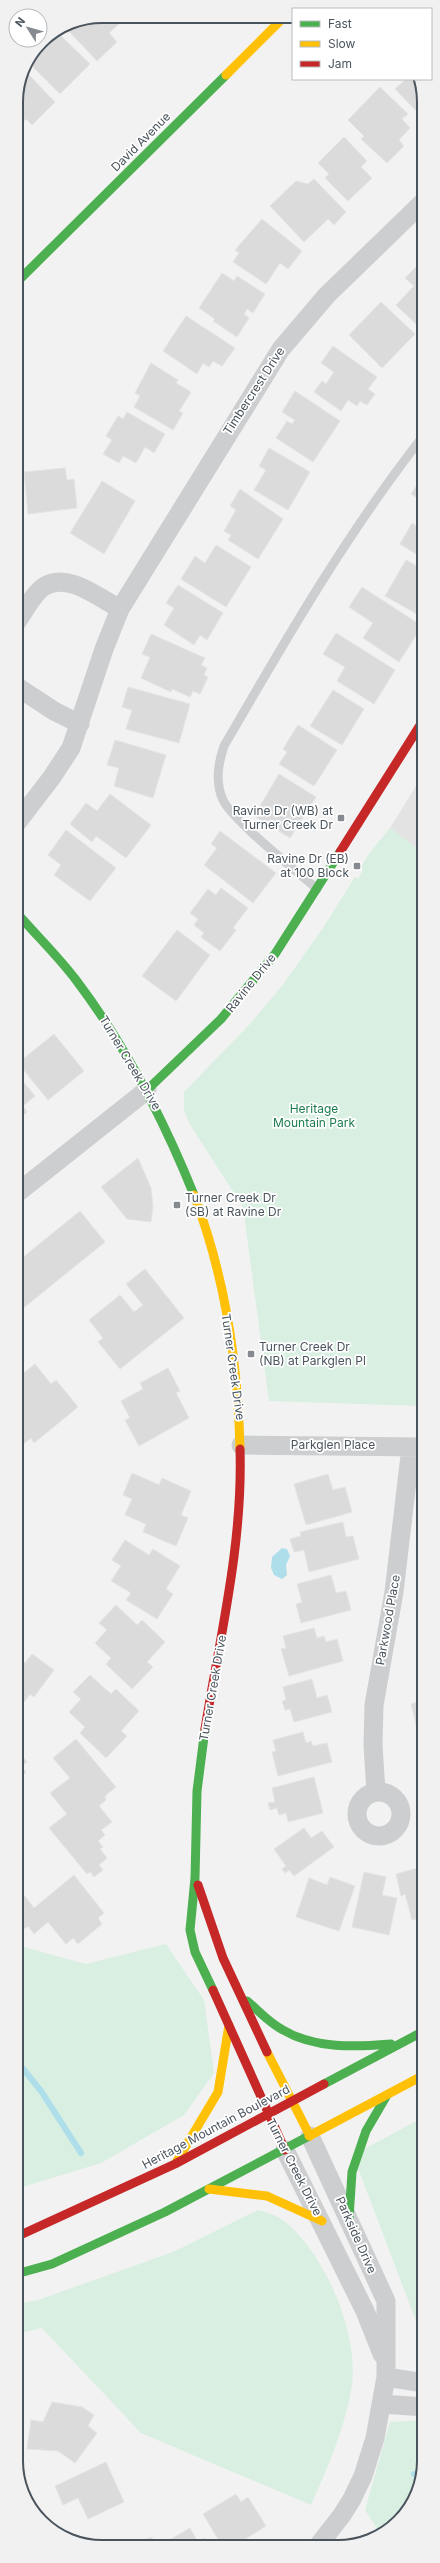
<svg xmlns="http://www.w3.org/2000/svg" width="440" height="2563" viewBox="0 0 440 2563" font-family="Inter,sans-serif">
  <rect width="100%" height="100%" fill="#f2f2f2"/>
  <path fill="#e4e3e3" d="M424 773V854L390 828Z"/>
  <path fill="#d8efe1" d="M390 828 424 854V1406L269 1401 243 1207 189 1123 184 1110V1092L249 1025 282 986 323 928 355 877 358 879 363 870 360 868 371 851Z
    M166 1944 204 2000 214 2073 184 2115 101 2163 16 2189V1945L86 1964Z
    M424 2117V2342L353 2155Z
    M258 2210C270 2213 281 2217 290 2226 328 2261 361 2339 351 2391 344 2430 327 2469 311 2505L141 2433 42 2328 16 2334V2304L38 2300 173 2252Z
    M424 2420C424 2470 426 2503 381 2534L365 2510 390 2422Z"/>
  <path fill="#afdeeb" d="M282 1548 287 1549 290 1556 286 1565 287 1575 282 1579 274 1575 271 1568 272 1557Z"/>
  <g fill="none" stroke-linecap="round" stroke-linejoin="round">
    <path stroke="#afdeeb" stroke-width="6" d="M16 2060 41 2091 81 2153
      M414 2474 421 2477"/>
  </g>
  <path fill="#dbdbdc" stroke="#e3e4e5" d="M102 16H111L119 24 109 33 117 42 97 61 64 26 69 22Z
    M56 31 90 64 60 94 30 64 43 50 38 46 41 41Z
    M27 73 55 102 32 125 26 119 20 125 16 120V96L21 78Z
    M406 79H417L424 96 423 118 395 89Z
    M380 87 408 114 402 119 410 128 399 140 404 146 387 163 361 139 364 136 348 120Z
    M344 137 367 161 361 167 372 178 348 201 325 178 329 174 318 163Z
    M314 179 346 212 334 225 328 219 304 242 270 206 296 181 308 184Z
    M262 219 302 251 288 269 280 263 266 284 233 262 239 253 235 250Z
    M422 261 424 263V320L418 326 396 305 414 286 405 278Z
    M222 273 234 281 237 276 265 294 253 313 247 309 244 314 249 318 237 337 213 321 215 319 199 308Z
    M381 302 415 334 382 368 349 335Z
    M186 316 235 348 222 366 213 361 209 367 203 363 197 374 163 351Z
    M333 346 377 377 368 389 375 394 367 405 360 401 357 406 348 400 341 411 314 392 322 381 326 384 334 372 321 363Z
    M151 363 178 380 176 383 191 392 179 411 183 413 173 430 134 407 140 396 135 393Z
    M295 391 340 421 313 462 276 438 287 421 292 424 295 420 282 412Z
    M127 412 165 434 154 453 145 447 136 463 123 456 119 463 103 454 112 440 106 436 118 416 123 419Z
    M269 448 310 472 288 510 254 490 266 470 259 466Z
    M65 468 67 480 74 479 77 508 28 514 24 472Z
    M424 474V502L411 494Z
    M102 481 135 501 104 554 70 533Z
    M240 489 283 519 258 559 228 540 231 535 224 531 236 510 230 506Z
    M16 508 24 514 16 523Z
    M424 520V559L400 544 412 523 419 528Z
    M216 545 251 567 226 607 181 579 195 556 205 563Z
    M406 560 424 570V618L385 596Z
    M178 585 223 613 207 640 200 635 194 645 164 625 174 608 166 603Z
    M362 587 422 626 399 662 363 638 373 623 349 607Z
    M336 633 395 670 374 704 337 681 345 667 323 654Z
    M151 634 205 658 201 665 207 668 204 675 208 677 200 694 193 691 190 697 172 689 171 692 141 678 150 657 142 654Z
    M128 687 190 704 179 743 126 729 132 710 122 707Z
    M333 690 364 709 342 745 310 726Z
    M298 725 337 750 314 786 279 764 287 752 283 749Z
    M115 740 166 755 153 798 114 786 119 768 107 765Z
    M279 774 316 797 290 838 254 816Z
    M110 794 151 825 126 858 96 836 92 842 70 824 86 803 97 811Z
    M66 830 116 868 90 901 54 875 61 865 48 855Z
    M220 831 276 873 253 903 204 865 217 848 211 844Z
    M221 888 248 908 233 928 236 930 220 951 201 937 204 933 194 925 198 919 190 913 208 889 216 895Z
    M177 930 210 955 176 1001 142 976Z
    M54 1034 84 1071 48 1100 18 1063Z
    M16 1073 35 1096 23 1106 27 1112 19 1119 21 1121 16 1125Z
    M138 1158 151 1188 153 1206 151 1222 127 1219 101 1187Z
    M80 1211 105 1242 16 1314V1263Z
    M145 1269 184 1318 120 1369 98 1342 103 1338 89 1320 120 1295 134 1312 143 1305 126 1284Z
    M35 1364 51 1384 56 1380 78 1407 34 1443 31 1438 16 1450V1379Z
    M168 1368 180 1391 176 1393 189 1418 139 1446 125 1420 130 1418 121 1401 143 1389 140 1383Z
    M132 1473 159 1485 162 1478 191 1491 181 1515 188 1518 176 1546 143 1532 146 1524 125 1515 132 1499 123 1495Z
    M328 1474 333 1490 345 1487 352 1512 306 1525 294 1484Z
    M343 1522 346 1537 353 1536 359 1559 309 1572 304 1550 294 1552 290 1539 301 1536 300 1532Z
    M125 1540 149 1555 153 1549 180 1566 166 1589 173 1594 157 1619 126 1600 131 1593 111 1581 121 1566 112 1560Z
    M331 1575 336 1593 346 1591 351 1610 301 1623 296 1604 302 1602 297 1584Z
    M116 1605 137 1625 142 1620 165 1642 147 1662 153 1667 132 1689 106 1664 111 1658 95 1643 107 1630 99 1623Z
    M314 1628 317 1638 324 1636 326 1642 337 1639 343 1661 289 1676 281 1649 286 1648 283 1636Z
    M424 1650V1676H423L418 1652Z
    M32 1654 54 1670 34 1697 30 1694 16 1713V1656L25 1663Z
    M90 1675 111 1694 116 1689 139 1711 121 1731 127 1736 106 1758 80 1733 85 1727 69 1712 81 1699 73 1692Z
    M312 1679 317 1698 327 1695 332 1712 294 1722 290 1709 285 1710 282 1701 286 1700 283 1687Z
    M424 1681V1727L417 1729 411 1704 419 1701 416 1689 420 1682Z
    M303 1732 306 1743 311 1741 313 1746 327 1743 332 1762 278 1776 272 1752 276 1751 273 1740Z
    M76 1739 116 1787 105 1796 106 1800 99 1806 112 1822 101 1830 105 1835 98 1841 103 1847 100 1849 107 1858 99 1865 103 1870 94 1877 90 1872 87 1874 49 1828 67 1814 50 1793 70 1778 53 1758Z
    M16 1748 27 1762 21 1766 26 1772 16 1780Z
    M314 1777 323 1813 288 1822 286 1813 279 1815 277 1808 270 1810 268 1803 275 1802 272 1788Z
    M304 1828 311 1838 322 1831 334 1847 294 1876 289 1870 285 1873 282 1869 286 1866 274 1849Z
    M418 1868 420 1873 424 1872V1917L412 1920 405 1894 401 1896 396 1874Z
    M364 1872 386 1877 382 1895 397 1898 389 1935 352 1927Z
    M74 1875 104 1913 98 1918 102 1924 78 1944 73 1938 66 1944 48 1922 34 1934 28 1926 20 1932 16 1927V1885L34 1908Z
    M330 1877 355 1886 339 1931 296 1917 309 1878 327 1885Z
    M52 2402 82 2407 94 2415 88 2426 97 2433 75 2463 58 2451 27 2449 31 2420 43 2422Z
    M106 2462 124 2502 88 2519 78 2498 63 2505 55 2486Z
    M236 2494 241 2502 248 2497 266 2526 234 2546H222L203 2514Z
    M190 2528 198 2542 205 2538 209 2545H161Z
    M152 2537 154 2545H129Z"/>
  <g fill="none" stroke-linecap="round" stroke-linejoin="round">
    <path stroke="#ccced0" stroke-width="9" d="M317 889C297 871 232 820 223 800 215 782 218 764 224 746 286 639 347 533 424 435"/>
    <path stroke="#ccced0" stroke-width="19" d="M16 623C24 612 31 597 42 588 66 570 99 598 120 609
      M16 686 54 711 80 724
      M16 824 52 777 71 748 104 649 120 609 281 349 327 295 424 201
      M16 1194 147 1090
      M241 1445 424 1447
      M376 1792 373 1745 374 1705 394 1592 411 1447
      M357 1814a22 22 0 1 1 44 0a22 22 0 1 1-44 0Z
      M310 2136 386 2301V2377L375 2438 363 2476 352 2499 342 2515 317 2547
      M285 2150 365 2311 382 2354
      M386 2377 424 2383
      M382 2404 424 2407"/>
    <path stroke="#4caf50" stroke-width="9" d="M16 283 226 75
      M16 912C36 935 58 956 76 980 126 1046 163 1118 194 1195
      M147 1090 221 1019 275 954 340 852
      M205 1729 197 1791 195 1878 190 1930 195 1952 213 1990
      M247 2001C259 2011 269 2023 283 2030 315 2049 355 2047 391 2044
      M324 2084 424 2031
      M349 2218 352 2172 366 2131 387 2095
      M16 2274 52 2264 165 2212 309 2136"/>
    <path stroke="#ffc107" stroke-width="9" d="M226 75 283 18
      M194 1195C225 1276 238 1363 240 1449
      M267 2052 310 2136
      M309 2136 424 2075
      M177 2161 218 2092 229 2025
      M209 2189 267 2196 322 2221"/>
    <path stroke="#c62828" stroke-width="9" d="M340 852 424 719
      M205 1729C220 1636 243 1544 240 1449
      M198 1885 223 1958 267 2052
      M213 1990 285 2150
      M16 2237 175 2164 324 2084"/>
  </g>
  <g fill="#858b91" stroke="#fff" stroke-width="1.5">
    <rect x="337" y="814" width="8" height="8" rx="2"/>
    <rect x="353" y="862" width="8" height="8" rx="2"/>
    <rect x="173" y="1201" width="8" height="8" rx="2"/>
    <rect x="247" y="1350" width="8" height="8" rx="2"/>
  </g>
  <g text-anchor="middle" stroke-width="3.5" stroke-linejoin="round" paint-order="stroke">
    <g font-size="12" fill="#4a545d" stroke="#fff">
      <text transform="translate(141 142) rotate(-45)" y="4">David Avenue</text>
      <text transform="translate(254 391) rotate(-57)" y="4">Timbercrest Drive</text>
      <text transform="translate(251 983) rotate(-51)" y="4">Ravine Drive</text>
      <text transform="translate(130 1063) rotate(59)" y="4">Turner Creek Drive</text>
      <text transform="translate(233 1367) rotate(82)" y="4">Turner Creek Drive</text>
      <text x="333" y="1449">Parkglen Place</text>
      <text transform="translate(388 1620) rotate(-80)" y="4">Parkwood Place</text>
      <text transform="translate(213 1688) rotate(-80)" y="4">Turner Creek Drive</text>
      <text transform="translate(216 2127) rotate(-28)" y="4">Heritage Mountain Boulevard</text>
      <text transform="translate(294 2167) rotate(63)" y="4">Turner Creek Drive</text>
      <text transform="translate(356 2235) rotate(66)" y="4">Parkside Drive</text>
    </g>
    <g font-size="12" fill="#4a545d" stroke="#fff" text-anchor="end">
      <text x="333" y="815">Ravine Dr (WB) at<tspan x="333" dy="14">Turner Creek Dr</tspan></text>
      <text x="349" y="863">Ravine Dr (EB)<tspan x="349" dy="14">at 100 Block</tspan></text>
      <text x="185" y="1202" text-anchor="start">Turner Creek Dr<tspan x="185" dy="14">(SB) at Ravine Dr</tspan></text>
      <text x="259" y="1351" text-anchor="start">Turner Creek Dr<tspan x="259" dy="14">(NB) at Parkglen Pl</tspan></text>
    </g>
    <g font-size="12" fill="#1d7c4c" stroke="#fff">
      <text x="314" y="1113">Heritage<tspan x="314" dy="14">Mountain Park</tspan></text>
    </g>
  </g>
  <path d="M0 0H440V2563H0ZM102 23H338A79 79 0 0 1 417 102V2461A79 79 0 0 1 338 2540H102A79 79 0 0 1 23 2461V102A79 79 0 0 1 102 23Z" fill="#f1f1f2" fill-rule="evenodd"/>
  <path fill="none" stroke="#4a545d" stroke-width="2" d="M102 23H338A79 79 0 0 1 417 102V2461A79 79 0 0 1 338 2540H102A79 79 0 0 1 23 2461V102A79 79 0 0 1 102 23Z"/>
  <rect x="292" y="8" width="140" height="72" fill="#ffffff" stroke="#b7bbbe"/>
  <rect x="300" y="21" width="20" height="6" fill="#4caf50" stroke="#b7bbbe"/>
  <text x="328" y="28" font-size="12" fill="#4a545d">Fast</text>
  <rect x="300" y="41" width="20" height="6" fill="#ffc107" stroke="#b7bbbe"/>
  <text x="328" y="48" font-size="12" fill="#4a545d">Slow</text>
  <rect x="300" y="61" width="20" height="6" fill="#c62828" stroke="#b7bbbe"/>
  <text x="328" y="68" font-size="12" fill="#4a545d">Jam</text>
  <g transform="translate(28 28) rotate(307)"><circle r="19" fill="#ffffff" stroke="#b7bbbe"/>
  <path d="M0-3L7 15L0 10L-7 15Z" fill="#858b91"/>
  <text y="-6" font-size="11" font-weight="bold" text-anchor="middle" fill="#4a545d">N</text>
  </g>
</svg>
